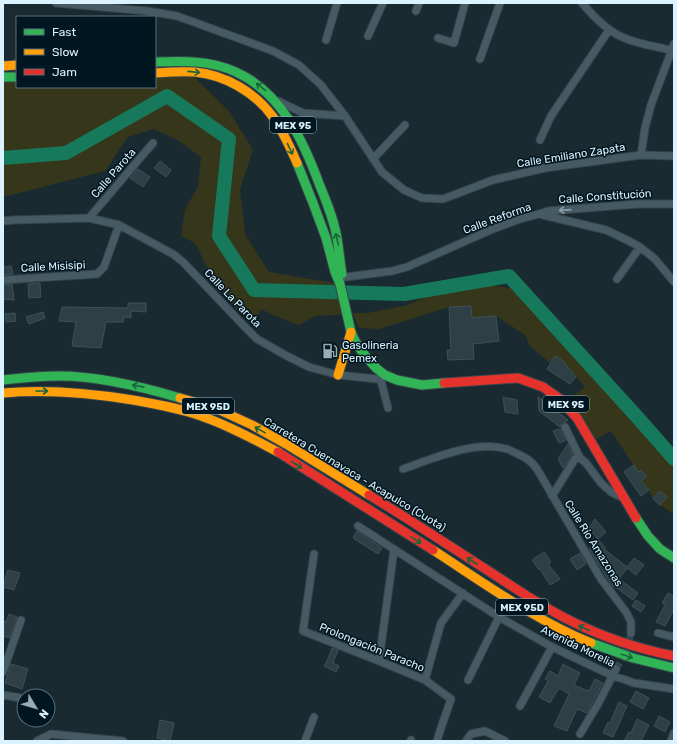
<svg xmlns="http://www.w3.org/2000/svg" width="677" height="744" viewBox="0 0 677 744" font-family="Rubik,sans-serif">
  <rect width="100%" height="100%" fill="#192a31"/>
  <path fill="#36361b" d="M189 72 229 111 253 150 240 189 245 234 269 272 340 284 353 314 356 313H368L408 305 442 289 481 284 518 289 544 308 628 413 655 442 674 465V514L660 505 666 497 660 491 653 499 649 490 641 481 638 472 611 431 596 439 569 399 585 387 562 360 555 356 550 363 530 346 525 335 496 316 472 319 449 307 379 329 359 328 353 314 315 316 299 325 275 316 261 309 253 324 233 305 210 273 195 243 181 236 185 210 198 186 201 157 179 141 154 129 128 137 105 171 3 197V77H17V87H155V73Z"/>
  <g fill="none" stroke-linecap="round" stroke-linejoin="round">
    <path stroke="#17795c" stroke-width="14" d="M3 158 66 153 167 96 229 139 219 236 254 290 404 294 509 276 639 419 674 459"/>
  </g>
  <path fill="#2e4046" stroke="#3c5257" d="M160 161 171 170 166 177 154 168Z
    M138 169 150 177 143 187 130 178Z
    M11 266 13 274 3 275V267Z
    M40 283 41 297 29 298 28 284Z
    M12 284 14 300 3 299V285Z
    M128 303H146V312L131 311V318L124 317 123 322H106L101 348 72 346 76 322 59 321 62 307 128 308Z
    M471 306 472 318 496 316 499 341 473 344 474 359 448 360 447 350H451L449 307Z
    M43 312 45 318 29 324 26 317Z
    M15 313 16 321 6 322 5 314Z
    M555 356 562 360 576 377 570 384 547 369Z
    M503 397 517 400 518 414 505 412Z
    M538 397 568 420 566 422 562 423 560 427 539 411Z
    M560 429 566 440 559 443 553 431Z
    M568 444 573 455 563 468 558 459Z
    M634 465 638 472 641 470 646 477 641 481 649 490 641 496 624 472Z
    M660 491 667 497 660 505 653 499Z
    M595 519 606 532 598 539 589 528Z
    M357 531 382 548 378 554 353 538Z
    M598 539 605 548 604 549 627 567 634 558 644 565 636 575 627 568 619 579 638 593 633 600 614 586 613 587 589 549Z
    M544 552 551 562 548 564 560 579 550 585 540 569 539 570 532 560Z
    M580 553 586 564 577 570 570 559Z
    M8 570 20 573 14 590 3 587Z
    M668 593 674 596V609L665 626 656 622 665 605 662 603Z
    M636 600 645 606 641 612 632 606Z
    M9 614 17 617 10 638 3 636V621L6 622Z
    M332 648 338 650 333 663 339 666 336 672 324 666 327 661Z
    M11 664 28 669 22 689 5 683Z
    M563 664 580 673 574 685 589 691 595 679 603 683 587 713 577 709 567 731 554 726 569 694 559 688 550 703 539 697 548 681 545 679 550 671 558 676Z
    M636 691 649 698 643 709 630 702Z
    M619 702 627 706 613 737 603 733 608 722 610 723Z
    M659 716 670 722 665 732 654 726Z
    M637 719 649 725 641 741H624L629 732 631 733Z
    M160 720 174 723 170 741 157 738Z"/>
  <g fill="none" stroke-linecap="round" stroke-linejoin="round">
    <path stroke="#364850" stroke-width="7" stroke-dasharray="7 3.5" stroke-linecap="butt" d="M616 669 625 653 631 633"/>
    <g stroke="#36444a" stroke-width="9">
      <path id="street" d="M56 3 147 11 177 16 273 51 299 65 321 85 345 116 382 172 404 190 422 198 443 199 493 180 545 168 641 155 674 156
        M582 3C593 16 606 30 622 37 639 45 657 46 674 51
        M416 11 419 3
        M368 36 383 3
        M438 38 454 43 465 3
        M326 40 337 3
        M480 59 500 3
        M278 101 303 113 345 116
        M540 140 551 116 609 30
        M641 155 645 128 651 105 674 44
        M373 159 405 125
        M539 214 548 211 638 204H674
        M89 218 153 143
        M3 221 13 220 89 218 119 225 173 254 183 262 244 326 257 339 287 356 309 367 338 375 377 379 385 375
        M338 278 392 271 407 267 493 229 520 219 539 214 606 230 629 241 640 247 655 259 674 282
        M617 279 640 247
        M3 280 97 274 104 267 119 225
        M380 377 388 408
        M565 427 580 458 586 463 601 483 611 492 623 498
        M403 469C434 458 475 440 507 449 511 450 515 453 518 454 528 459 531 461 537 469L601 579 626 612 631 622V633
        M552 496 575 459 580 458
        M358 526 499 617 552 647 613 676 626 680 634 683 674 689
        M314 554 303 631 379 661 425 680 451 699 440 731 437 741
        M658 633 674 637
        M379 661 394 550
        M3 672 21 620
        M425 680 441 623 463 593
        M468 680 499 617
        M3 695 21 698
        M520 706 552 647
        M580 734 598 704 616 669
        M37 741 51 734 123 741
        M305 741 314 717
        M411 741V740
        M466 741 471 734 485 731 505 741
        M671 741 674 733"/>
    </g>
    <g stroke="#36444a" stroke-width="11">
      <path id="fast" d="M155 62C183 61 210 60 236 72 282 93 303 140 320 186 327 203 334 220 337 238 339 250 340 262 342 274
        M3 77H17
        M297 163 313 203 326 238 335 272 340 284 351 332 354 339 362 352 376 368 385 375 397 380 422 385 444 383
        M3 380C21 378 40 376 59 376 98 376 143 387 180 398
        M636 518 648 536 660 549 674 558
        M591 643 633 658 674 668"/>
    </g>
    <g stroke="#36444a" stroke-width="11">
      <path id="slow" d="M3 66 17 65
        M155 73C168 72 182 71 195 72 225 75 255 92 273 117 283 131 290 147 297 163
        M338 375 351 332
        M3 393C47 389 90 393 133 400 156 404 179 408 201 416 228 425 253 439 278 452
        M180 398 215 408 252 425 286 444 369 495
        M433 550C484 583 535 620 591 643"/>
    </g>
    <g stroke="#36444a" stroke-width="11">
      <path id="jam" d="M444 383 518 378 543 387 560 399 577 418 636 518
        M278 452 433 550
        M369 495C409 519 448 545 487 570 515 588 543 608 573 622 605 638 639 649 674 656"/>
    </g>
    <use href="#street" stroke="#465a63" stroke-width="7"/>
    <use href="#fast" stroke="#30b455" stroke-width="9"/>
    <use href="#slow" stroke="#ff9f0a" stroke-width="9"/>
    <use href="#jam" stroke="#e5322d" stroke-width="9"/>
  </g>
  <defs><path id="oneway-shaft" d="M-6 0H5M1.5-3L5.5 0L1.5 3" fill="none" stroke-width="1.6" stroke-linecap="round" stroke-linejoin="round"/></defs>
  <g stroke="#18653a">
    <use href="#oneway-shaft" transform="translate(194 72) rotate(6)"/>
    <use href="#oneway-shaft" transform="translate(261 87) rotate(-142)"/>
    <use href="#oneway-shaft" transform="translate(290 149) rotate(65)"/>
    <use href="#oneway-shaft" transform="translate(337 239) rotate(-102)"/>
    <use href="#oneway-shaft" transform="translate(138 386) rotate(-169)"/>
    <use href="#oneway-shaft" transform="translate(42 391)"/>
    <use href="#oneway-shaft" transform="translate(260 430) rotate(-151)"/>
    <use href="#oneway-shaft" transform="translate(297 465) rotate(33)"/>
    <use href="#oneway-shaft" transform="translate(416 540) rotate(32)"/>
    <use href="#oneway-shaft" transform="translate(472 561) rotate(-147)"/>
    <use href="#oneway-shaft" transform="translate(584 628) rotate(-155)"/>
    <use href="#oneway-shaft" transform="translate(627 656) rotate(17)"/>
  </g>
  <use stroke="#899fa9" href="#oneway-shaft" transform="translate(565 210) rotate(176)"/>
  <defs>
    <g id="fuel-bare" transform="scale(1.2)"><path d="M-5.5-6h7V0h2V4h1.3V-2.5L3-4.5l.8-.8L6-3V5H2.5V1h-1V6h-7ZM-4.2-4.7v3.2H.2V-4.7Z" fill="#97adb6" stroke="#001620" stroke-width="2.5" paint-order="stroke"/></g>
  </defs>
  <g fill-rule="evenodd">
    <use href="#fuel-bare" x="330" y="351"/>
  </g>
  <g text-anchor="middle" stroke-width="3" stroke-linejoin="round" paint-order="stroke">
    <g fill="#001620" stroke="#99b1bb" stroke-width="1">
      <rect x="270" y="117" width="46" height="16" rx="3"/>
      <rect x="543" y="396" width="46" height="16" rx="3"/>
      <rect x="182" y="398" width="52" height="16" rx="3"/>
      <rect x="496" y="599" width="52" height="16" rx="3"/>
    </g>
    <g font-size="10" font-weight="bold" fill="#dbf3fe">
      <text x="293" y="129">MEX 95</text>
      <text x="566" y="408">MEX 95</text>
      <text x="208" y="410">MEX 95D</text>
      <text x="522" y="611">MEX 95D</text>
    </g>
    <g font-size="11" fill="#dbf3fe" stroke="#001620">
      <text transform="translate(571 155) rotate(-9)" y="4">Calle Emiliano Zapata</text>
      <text transform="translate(113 173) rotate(-49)" y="4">Calle Parota</text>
      <text transform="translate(605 196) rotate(-4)" y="4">Calle Constitución</text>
      <text transform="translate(497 218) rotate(-20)" y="4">Calle Reforma</text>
      <text transform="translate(53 266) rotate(-3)" y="4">Calle Misisipi</text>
      <text transform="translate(233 298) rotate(46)" y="4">Calle La Parota</text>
      <text transform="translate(355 474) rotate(31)" y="4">Carretera Cuernavaca - Acapulco (Cuota)</text>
      <text transform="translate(594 543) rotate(58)" y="4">Calle Río Amazonas</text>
      <text transform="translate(578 646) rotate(26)" y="4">Avenida Morelia</text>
      <text transform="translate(372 647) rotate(22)" y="4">Prolongación Paracho</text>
    </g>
    <g font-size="11" fill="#dbf3fe" stroke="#001620" text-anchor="start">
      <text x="342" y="349">Gasolineria<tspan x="342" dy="13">Pemex</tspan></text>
    </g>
  </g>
  <rect width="677" height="744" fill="none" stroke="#dbf3fe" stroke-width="8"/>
  <rect x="16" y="16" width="140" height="72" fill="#001620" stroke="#586e79"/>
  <rect x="24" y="29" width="20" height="6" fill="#30b455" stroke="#586e79"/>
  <text x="52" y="36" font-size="12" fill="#dbf3fe">Fast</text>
  <rect x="24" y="49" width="20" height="6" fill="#ff9f0a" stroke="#586e79"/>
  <text x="52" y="56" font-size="12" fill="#dbf3fe">Slow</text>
  <rect x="24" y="69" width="20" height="6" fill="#e5322d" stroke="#586e79"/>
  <text x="52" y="76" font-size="12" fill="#dbf3fe">Jam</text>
  <g transform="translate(36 708) rotate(128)"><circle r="19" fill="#001620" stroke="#586e79"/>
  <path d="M0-3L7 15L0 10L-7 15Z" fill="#97adb6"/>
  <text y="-6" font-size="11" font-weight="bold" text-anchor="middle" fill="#dbf3fe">N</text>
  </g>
</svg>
